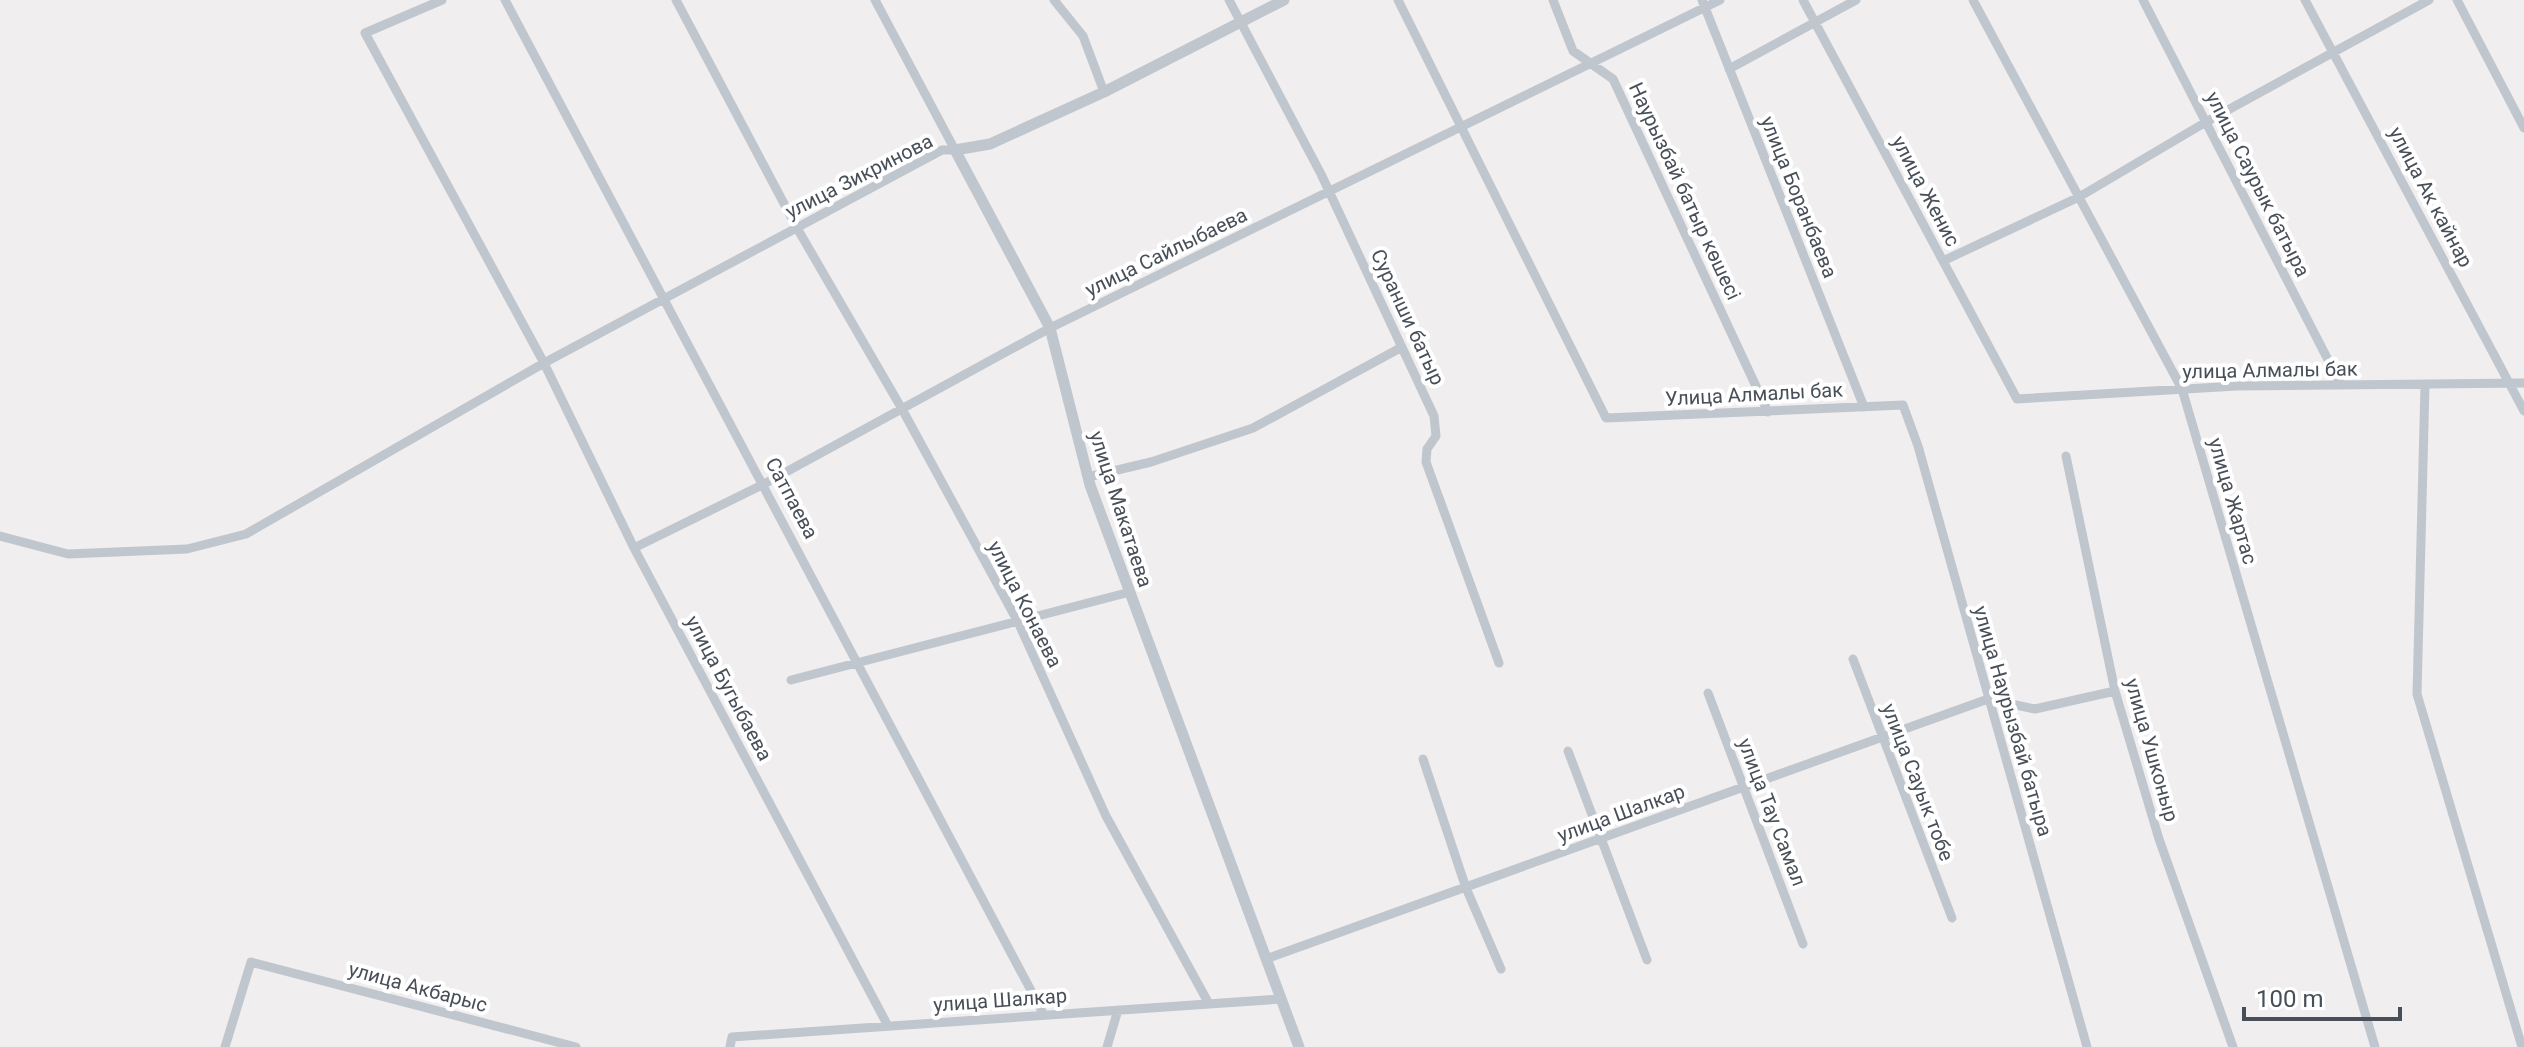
<svg xmlns="http://www.w3.org/2000/svg" width="2524" height="1047" viewBox="0 0 2524 1047" font-family="Roboto,sans-serif">
  <rect width="100%" height="100%" fill="#f0eeee"/>
  <g fill="none" stroke-linecap="round" stroke-linejoin="round">
    <path stroke="#c0c6ce" stroke-width="9" d="M442 0 365 33 544 363 634 548 888 1026
      M505 0 1044 1015
      M676 0 797 228 902 409 1018 622 1106 816 1209 1004
      M1054 0 1083 36 1104 92
      M1229 0 1321 174 1434 416 1436 436 1427 449 1426 462 1499 663
      M1398 0 1606 418 1903 405 1918 446 2087 1047
      M1553 0 1573 51 1613 79 1768 412
      M1702 0 1864 407
      M1803 0 2017 399 2237 386 2524 383
      M1973 0 2182 389 2375 1047
      M2143 0 2341 385
      M2305 0 2524 411
      M2457 0 2524 128
      M1729 69 1856 0
      M1943 261 2079 197 2206 122 2429 0
      M2425 386 2417 694 2522 1047
      M2066 456 2115 691 2159 839 2233 1047
      M1088 477 1151 462 1253 428 1402 347
      M0 536 68 554 187 549 246 534 544 363 942 150H955L875 0
      M634 548 764 484 1050 328 1720 0
      M1853 659 1952 918
      M791 680 1130 592
      M1708 693 1803 944
      M1568 751 1647 960
      M1423 759 1466 888 1501 969
      M1266 959 1988 699 2035 709 2115 691
      M225 1047 251 962 576 1047
      M730 1047 732 1037 1281 999
      M1107 1047 1118 1010"/>
    <path stroke="#c0c6ce" stroke-width="11" d="M1284 0 1104 92 990 144 955 150 1050 328 1090 485 1299 1047"/>
  </g>
  <g text-anchor="middle" stroke-width="8" stroke-linejoin="round" paint-order="stroke">
    <g font-size="20" fill="#484f58" stroke="#fff">
      <text transform="translate(859 176) rotate(-27)" y="7">улица Зикринова</text>
      <text transform="translate(2258 184) rotate(63)" y="7">улица Саурык батыра</text>
      <text transform="translate(1685 191) rotate(65)" y="7">Наурызбай батыр көшесі</text>
      <text transform="translate(1926 191) rotate(62)" y="7">улица Женис</text>
      <text transform="translate(1799 197) rotate(68)" y="7">улица Боранбаева</text>
      <text transform="translate(2431 197) rotate(62)" y="7">улица Ак кайнар</text>
      <text transform="translate(1166 252) rotate(-26)" y="7">улица Сайлыбаева</text>
      <text transform="translate(1408 317) rotate(65)" y="7">Суранши батыр</text>
      <text transform="translate(2270 370) rotate(-1)" y="7">улица Алмалы бак</text>
      <text transform="translate(1754 394) rotate(-3)" y="7">Улица Алмалы бак</text>
      <text transform="translate(792 498) rotate(62)" y="7">Сатпаева</text>
      <text transform="translate(2233 501) rotate(74)" y="7">улица Жартас</text>
      <text transform="translate(1121 509) rotate(72)" y="7">улица Макатаева</text>
      <text transform="translate(1025 604) rotate(63)" y="7">улица Конаева</text>
      <text transform="translate(729 688) rotate(62)" y="7">улица Бугыбаева</text>
      <text transform="translate(2013 721) rotate(74)" y="7">улица Наурызбай батыра</text>
      <text transform="translate(2152 750) rotate(74)" y="7">улица Ушконыр</text>
      <text transform="translate(1918 782) rotate(69)" y="7">улица Сауык тобе</text>
      <text transform="translate(1772 812) rotate(69)" y="7">улица Тау Самал</text>
      <text transform="translate(1621 813) rotate(-20)" y="7">улица Шалкар</text>
      <text transform="translate(418 987) rotate(15)" y="7">улица Акбарыс</text>
      <text transform="translate(1000 1000) rotate(-4)" y="7">улица Шалкар</text>
    </g>
  </g>
  <path d="M2244 1007v12h156v-12" fill="none" stroke="#484f58" stroke-width="4"/>
  <text x="2256" y="1007" font-size="24" fill="#484f58" stroke="#ffffff" stroke-width="6" paint-order="stroke">100 m</text>
</svg>
